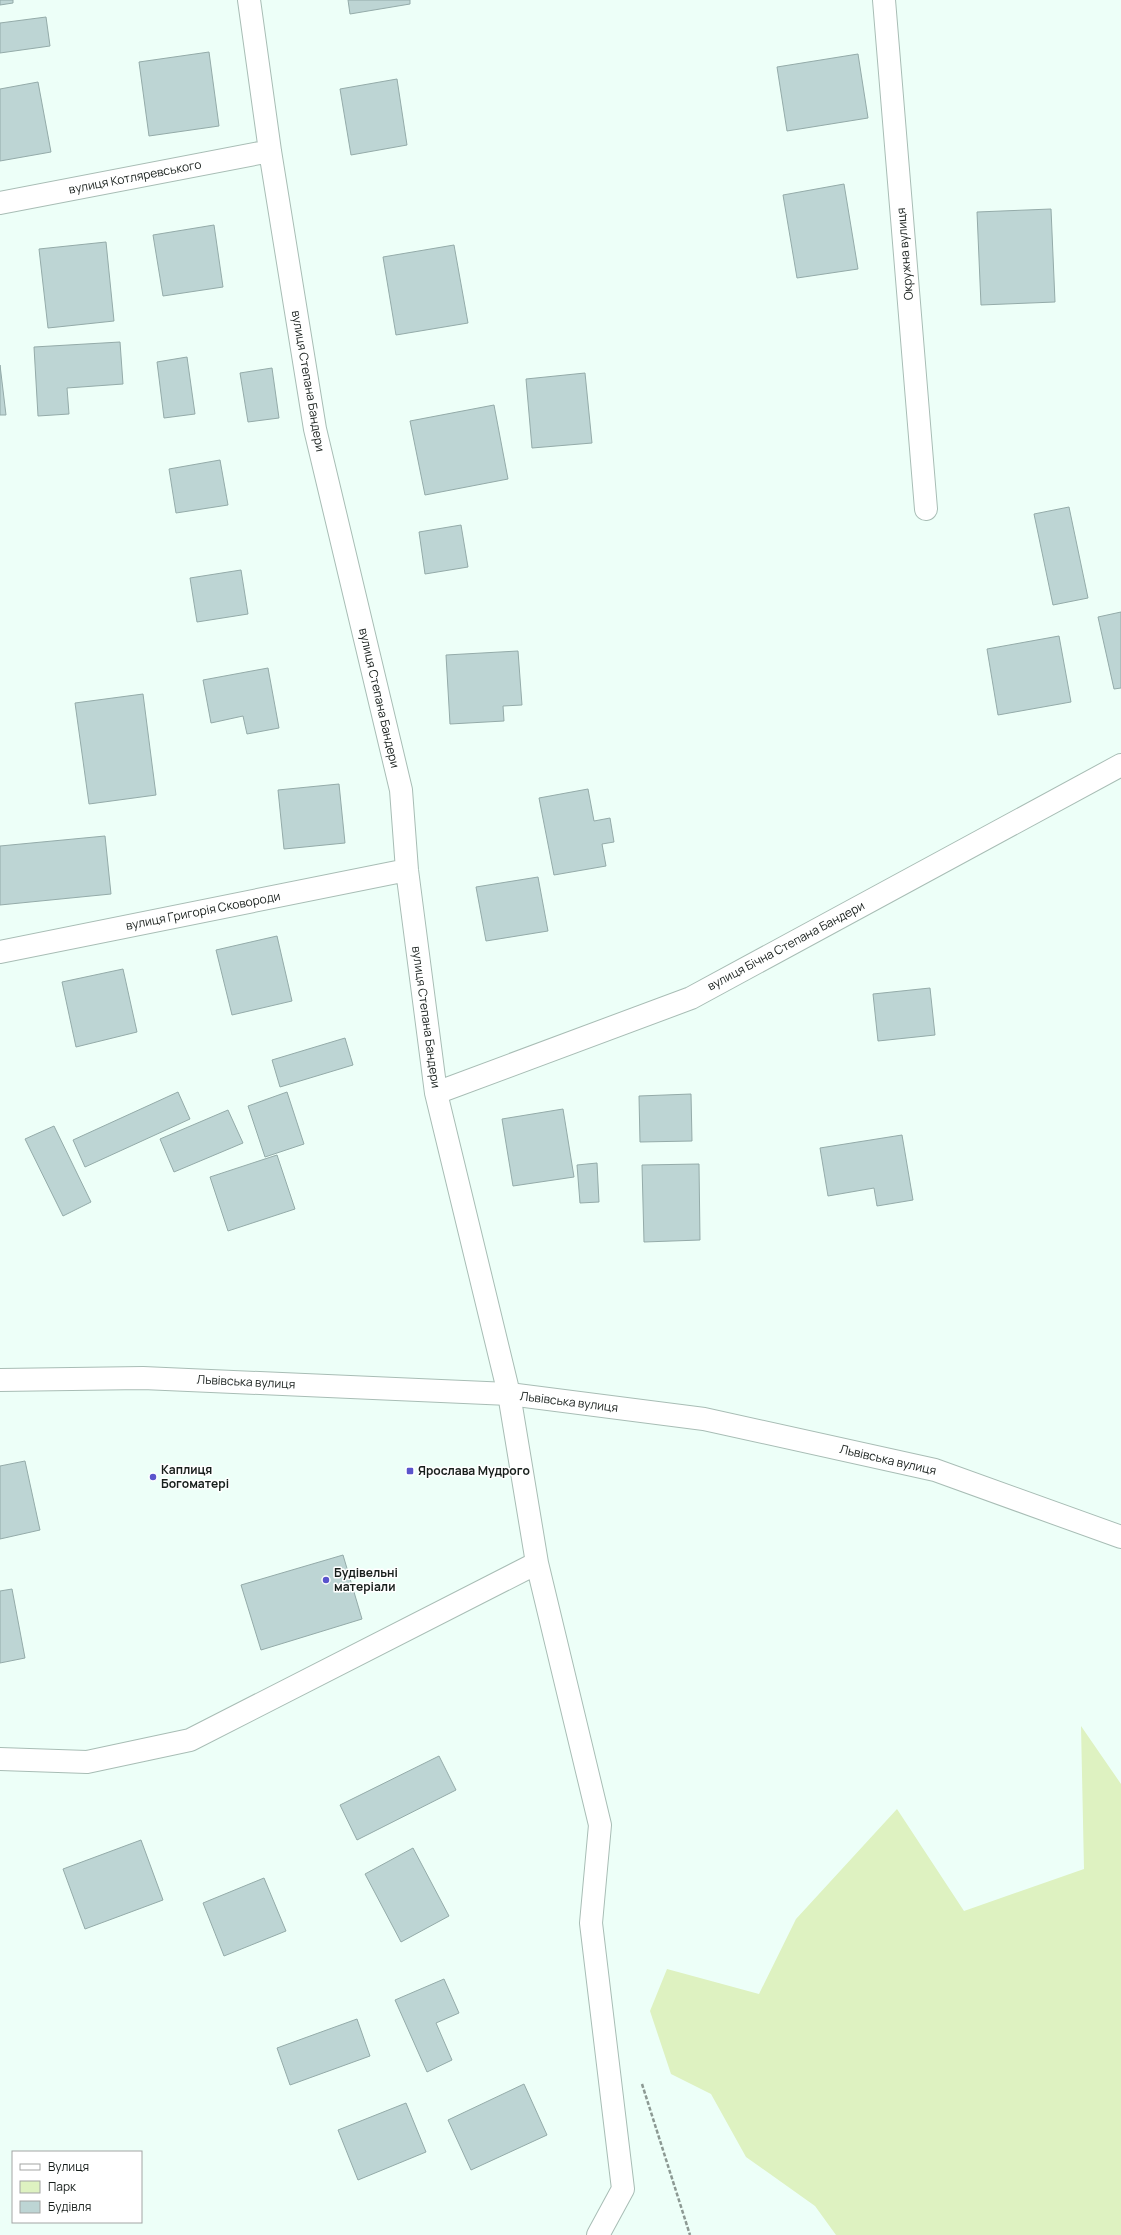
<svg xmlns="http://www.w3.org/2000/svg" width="1121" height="2235" viewBox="0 0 1121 2235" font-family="Manrope,sans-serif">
  <rect width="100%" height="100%" fill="#edfff8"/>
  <path fill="#def2c1" d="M1081 1726 1121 1784V2235H836L815 2206 746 2157 711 2094 671 2074 650 2011 667 1969 759 1994 796 1919 897 1809 964 1911 1084 1869Z"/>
  <path fill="#bdd5d4" stroke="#94aba9" d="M0 0H13V3L0 5Z
    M348 0H410V4L350 14Z
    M46 17 50 46 0 53V23Z
    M209 52 219 126 149 136 139 62Z
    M858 54 868 118 787 131 777 67Z
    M397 79 407 145 351 155 340 89Z
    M38 82 51 152 0 161V89Z
    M844 184 858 269 797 278 783 195Z
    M1051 209 1055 302 981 305 977 212Z
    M214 225 223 287 163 296 153 235Z
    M106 242 114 321 48 328 39 249Z
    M454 245 468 323 396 335 383 257Z
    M120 342 123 384 67 388 69 414 38 416 34 347Z
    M187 357 195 414 164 418 157 362Z
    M0 365 6 415H0Z
    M272 368 279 418 248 422 240 373Z
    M585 373 592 443 532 448 526 379Z
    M494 405 508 479 425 495 410 421Z
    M220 460 228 505 176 513 169 469Z
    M1069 507 1088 598 1053 605 1034 514Z
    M461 525 468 567 425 574 419 532Z
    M241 570 248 614 197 622 190 578Z
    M1121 612V688L1114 689 1098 617Z
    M1059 636 1071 702 998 715 987 649Z
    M518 651 522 705 503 706 504 721 450 724 446 655Z
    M268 668 279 728 247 734 243 716 211 723 203 680Z
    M143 694 156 795 89 804 75 703Z
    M339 784 345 843 284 849 278 790Z
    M588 789 594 821 610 818 614 842 602 844 606 866 554 875 539 798Z
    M105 836 111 894 0 905V846Z
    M538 877 548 931 486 941 476 887Z
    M277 936 292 1001 232 1015 216 950Z
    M123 969 137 1032 76 1047 62 982Z
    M930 988 935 1035 878 1041 873 994Z
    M345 1038 353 1065 280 1087 272 1060Z
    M178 1092 190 1119 85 1167 73 1140Z
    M287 1092 304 1144 265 1157 248 1106Z
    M691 1094 692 1141 640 1142 639 1096Z
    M563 1109 574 1177 513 1186 502 1119Z
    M228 1110 243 1143 174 1172 160 1139Z
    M54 1126 91 1202 63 1216 25 1139Z
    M902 1135 913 1200 877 1206 874 1188 828 1196 820 1148Z
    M277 1155 295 1209 228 1231 210 1177Z
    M597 1163 599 1202 580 1203 577 1165Z
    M699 1164 700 1240 644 1242 642 1165Z
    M25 1461 40 1530 0 1539V1466Z
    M343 1555 362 1619 261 1650 241 1585Z
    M12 1589 25 1658 0 1663V1591Z
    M439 1756 456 1790 357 1840 340 1805Z
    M141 1840 163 1900 85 1929 63 1869Z
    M413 1848 449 1916 401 1942 365 1874Z
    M264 1878 286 1931 224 1956 203 1903Z
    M444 1979 459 2013 436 2023 452 2060 427 2072 395 2000Z
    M357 2019 370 2056 290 2085 277 2048Z
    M524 2084 547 2135 471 2170 448 2120Z
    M406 2103 426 2152 358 2180 338 2130Z"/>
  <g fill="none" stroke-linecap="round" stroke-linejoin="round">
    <g stroke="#a8bdb5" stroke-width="24">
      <path id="minor" d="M249 0 270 151 315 429 401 790 407 870 436 1093 509 1394 537 1563 600 1825 591 1923 623 2189 598 2235
        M884 0 926 509
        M0 203 270 151
        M0 952 407 870
        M436 1093 691 998 1121 765
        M0 1759 87 1762 190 1740 537 1563"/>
    </g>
    <g stroke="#a8bdb5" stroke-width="24">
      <path id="secondary" d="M0 1380 143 1378 509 1394 704 1419 935 1470 1121 1537"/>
    </g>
    <path stroke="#8c9993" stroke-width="2.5" stroke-dasharray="4 2" stroke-linecap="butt" d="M642 2084 690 2235"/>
    <use href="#minor" stroke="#fff" stroke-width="22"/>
    <use href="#secondary" stroke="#fff" stroke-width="22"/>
  </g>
  <g fill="#5a54cc" stroke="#fff" stroke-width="1.5">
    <rect x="406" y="1467" width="8" height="8" rx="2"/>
    <circle cx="153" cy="1477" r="4"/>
    <circle cx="326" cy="1580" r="4"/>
  </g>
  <g text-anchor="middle" stroke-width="3" stroke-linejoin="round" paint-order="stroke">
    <g font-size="12" fill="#181f1c" stroke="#fff">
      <text transform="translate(135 177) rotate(-11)" y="4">вулиця Котляревського</text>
      <text transform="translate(905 254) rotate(-95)" y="4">Окружна вулиця</text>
      <text transform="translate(308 381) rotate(80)" y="4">вулиця Степана Бандери</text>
      <text transform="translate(379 698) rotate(77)" y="4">вулиця Степана Бандери</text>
      <text transform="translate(203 911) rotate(-11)" y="4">вулиця Григорія Сковороди</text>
      <text transform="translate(786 946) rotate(-28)" y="4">вулиця Бічна Степана Бандери</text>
      <text transform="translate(426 1017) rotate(82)" y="4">вулиця Степана Бандери</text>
      <text transform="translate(246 1382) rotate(3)" y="4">Львівська вулиця</text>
      <text transform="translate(569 1402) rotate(7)" y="4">Львівська вулиця</text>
      <text transform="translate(888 1460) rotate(13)" y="4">Львівська вулиця</text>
    </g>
    <g font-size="12" font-weight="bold" fill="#181f1c" stroke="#fff" text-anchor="start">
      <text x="161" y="1474">Каплиця<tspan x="161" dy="14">Богоматері</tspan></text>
      <text x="418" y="1475">Ярослава Мудрого</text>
      <text x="334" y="1577">Будівельні<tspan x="334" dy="14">матеріали</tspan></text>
    </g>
  </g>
  <rect x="12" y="2151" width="130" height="72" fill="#ffffff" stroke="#a3a5a4"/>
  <rect x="20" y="2164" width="20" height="6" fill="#ffffff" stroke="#a3a5a4"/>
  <text x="48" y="2171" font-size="12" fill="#181f1c">Вулиця</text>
  <rect x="20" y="2181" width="20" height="12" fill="#def2c1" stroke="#a3a5a4"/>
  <text x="48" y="2191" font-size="12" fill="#181f1c">Парк</text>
  <rect x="20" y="2201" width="20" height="12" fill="#bdd5d4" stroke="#a3a5a4"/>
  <text x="48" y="2211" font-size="12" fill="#181f1c">Будівля</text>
</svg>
